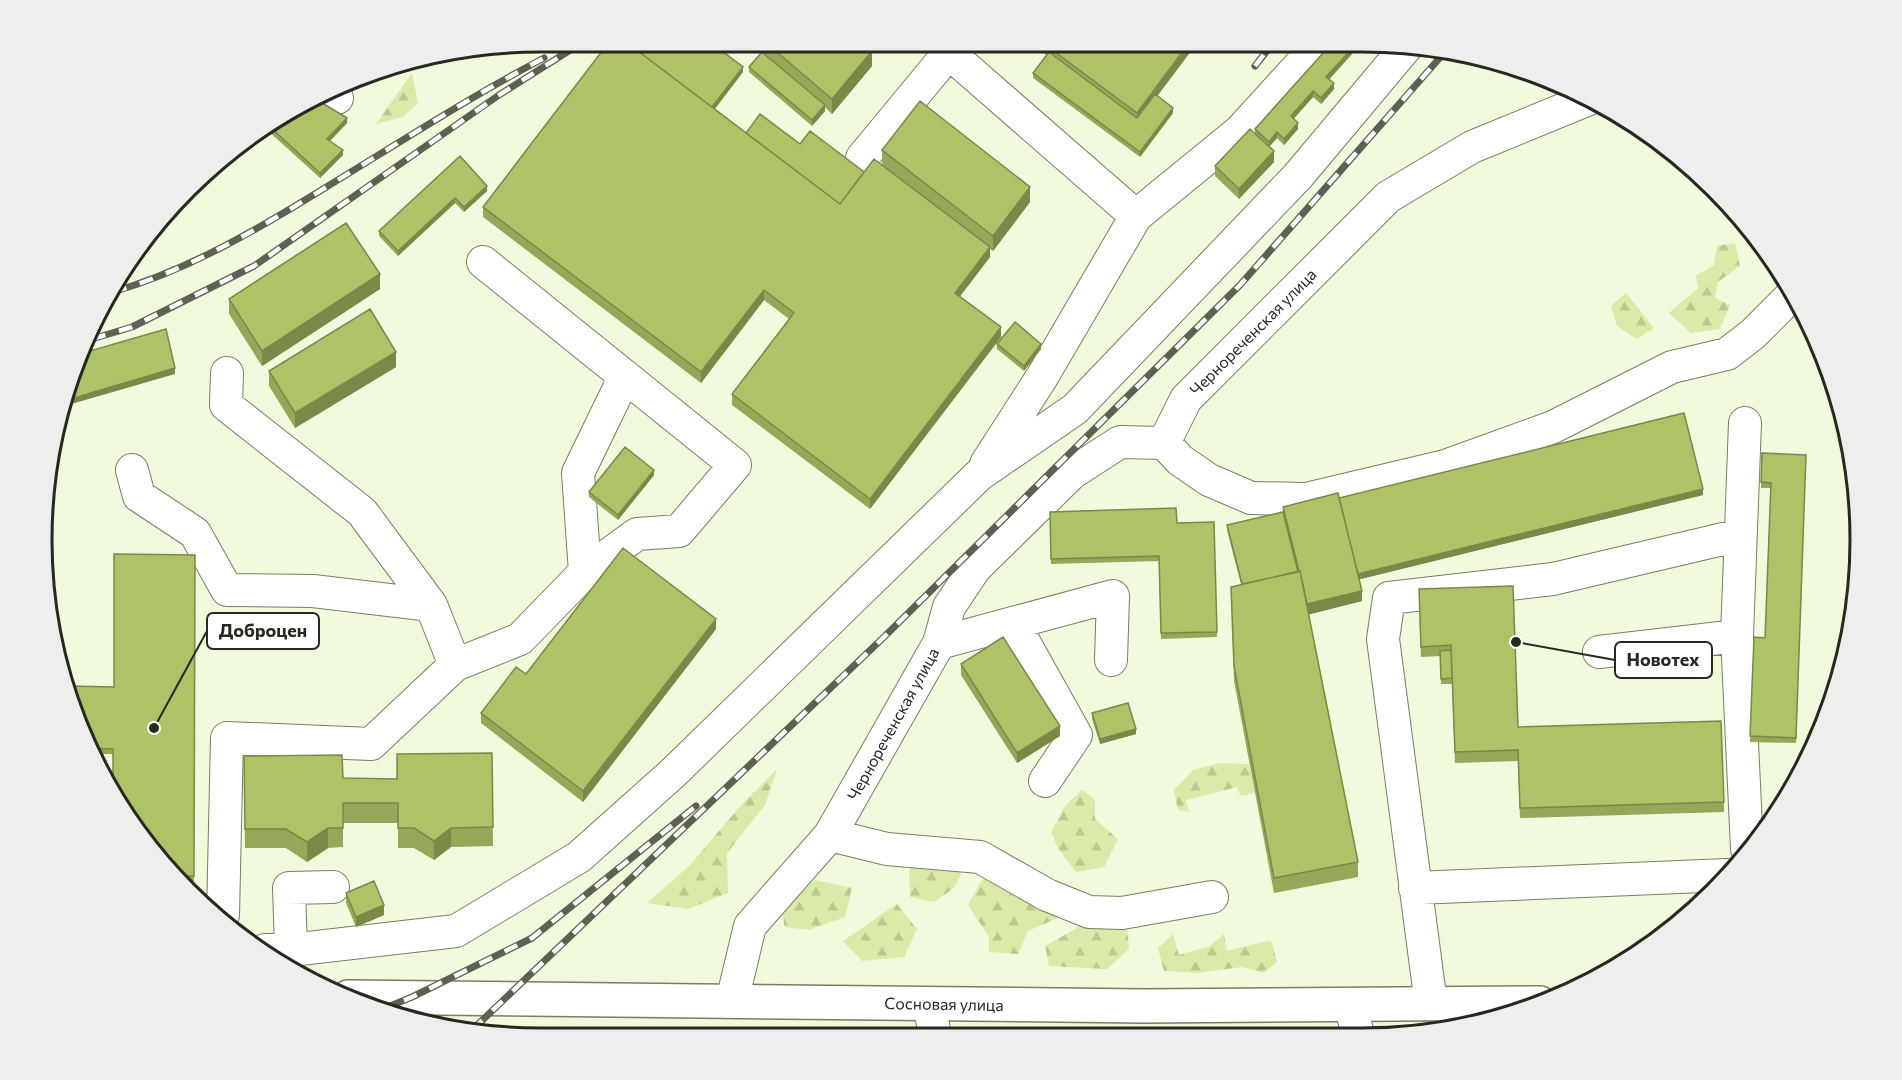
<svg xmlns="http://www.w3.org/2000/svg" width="1902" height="1080" viewBox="0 0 1902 1080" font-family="Commissioner,sans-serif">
  <defs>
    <pattern id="forest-firs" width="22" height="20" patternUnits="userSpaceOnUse" patternTransform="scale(1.5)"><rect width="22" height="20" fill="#daeaa8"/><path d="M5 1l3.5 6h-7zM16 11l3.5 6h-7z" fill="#bbc990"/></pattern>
  </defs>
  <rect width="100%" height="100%" fill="#f2fadd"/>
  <path fill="url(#forest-firs)" d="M412 73 418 103 403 117 376 124Z
    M1735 243 1740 266 1718 282 1715 298 1730 305 1720 329 1691 333 1669 313 1698 288 1696 276 1714 265 1717 246Z
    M1626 293 1654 328 1637 339 1617 326 1611 306Z
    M1220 763 1249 764 1255 793 1241 796 1237 787 1186 800 1189 812 1178 810 1174 790 1193 770Z
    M777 769 765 805 727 853 728 893 688 909 647 903 689 866 742 804Z
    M1082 790 1095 799V819L1118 839 1104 867 1076 872 1058 848 1051 832 1065 806Z
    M945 842 971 854 954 888 934 902 910 897 909 870Z
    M986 873 1060 917 1028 931 1018 954 989 952V937L968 905Z
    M815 880 852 888 845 917 809 930 784 927 783 910Z
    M897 904 917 929 904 957 862 961 843 941Z
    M1082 925H1127L1129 949 1107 969 1049 966 1045 946Z
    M1173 934 1179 955 1210 946 1224 934 1227 951 1271 940 1277 962 1264 973 1241 967 1199 973 1164 971 1158 948Z"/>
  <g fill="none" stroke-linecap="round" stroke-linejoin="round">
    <g stroke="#777e64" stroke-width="34">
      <path id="minor" d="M949 53 1136 216
        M330 95 337 98
        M862 158 957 43
        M227 373 226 405 362 512 431 605 455 665
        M1745 423 1737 636 1747 849
        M1164 443 1180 460 1209 480 1251 498 1306 499 1445 466 1553 427 1672 367 1727 354 1753 334 1793 294
        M1164 443 1186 399 1388 197 1472 147 1589 99
        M986 464 1042 377 1136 216 1240 131 1320 43
        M132 470 139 496 195 533 227 590 313 591 431 605
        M585 572 578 473 625 376
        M1014 624 1076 735 1045 781
        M939 643 1113 596 1111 660
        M1599 652 1737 636
        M830 835 887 849 980 857 1047 895 1089 912 1122 913 1212 897
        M1415 888 1727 875
        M223 915 227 738 371 744 455 665 520 639 585 572 637 534 679 531 735 465 483 262
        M265 950H291L456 931 579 857 673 773 979 475 1075 409 1298 176 1407 46
        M291 950 289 888 333 887
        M732 1001 750 926 830 835 939 643 949 607 975 568 1072 473 1120 442 1164 443
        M929 1004 935 1035
        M1431 1004 1383 639 1389 598 1553 579 1740 535
        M1350 1005 1358 1034"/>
    </g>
    <g stroke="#777e64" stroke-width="36">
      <path id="major" d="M348 997 1144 1006 1540 1003"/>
    </g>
    <use href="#minor" stroke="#fff" stroke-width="32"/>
    <use href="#major" stroke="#fff" stroke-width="33"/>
    <g stroke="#5c6151" stroke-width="7">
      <path id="rail" d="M1255 66 1273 43
        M113 292C191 269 260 228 328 186 400 142 470 97 544 58
        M92 339 132 327 254 266 499 95 583 42
        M378 1011 412 997 532 938 696 806
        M472 1030 885 636 1240 285 1444 53"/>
    </g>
    <use href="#rail" stroke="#fff" stroke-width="4.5" stroke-dasharray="14" stroke-linecap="butt"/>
  </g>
  <path fill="#96a759" d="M746 42H861L872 66 832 114 825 107V111L812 126 749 72V67L760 54Z
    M1037 43H1191V51L1157 96 1173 113 1140 157 1033 78V73L1046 55 1037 49Z
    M642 54 743 72 715 109 746 133 800 144 864 172 882 165V150L1030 202 993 251 990 249V257L960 296 1001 337 870 509 732 405V394L789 319 764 300 701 383 483 217V207Z
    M1329 80 1334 89 1321 104 1313 97 1293 119 1298 129 1284 145 1277 138 1269 146 1274 162 1239 199 1215 176V166L1255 133V129Z
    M319 101 347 123 330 141 343 155 320 178 266 129Z
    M460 156 487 191 464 212 455 203 398 256 379 236V231Z
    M380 289 262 366 229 314V299Z
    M997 344 1041 349 1024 371 997 349Z
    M396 367 295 428 269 386V371Z
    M1762 453 1806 455 1796 743 1750 742 1754 637 1765 638 1771 488H1761Z
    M654 475 618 520 589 497V492Z
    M1703 495 1359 579 1362 601 1309 614 1358 862V877L1274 893 1234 681 1231 587 1241 584 1227 530V525L1283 512V507L1339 498Z
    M1050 512 1177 523 1214 522 1217 637 1161 639 1159 561 1051 564Z
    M195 555 194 881H181L165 868 113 754H94L80 730 114 687Z
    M1419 599 1518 727 1724 802V812L1520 818 1518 761 1455 763 1452 684H1441L1440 656 1421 657Z
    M716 629 583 802 481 723V713L526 674Z
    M961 664 1060 736 1017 763 961 675Z
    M1092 713 1136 734 1100 744 1092 719Z
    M492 753 493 846 451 847 434 860 414 848H398V823H343V847L328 848 307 862 286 848H245L244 756 343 778 397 779Z
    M346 893 384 915 356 927 346 903Z"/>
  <path fill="#7a8848" d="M1189 43H1191V51L1137 123V113Z
    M1357 43H1362L1326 83V77Z
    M872 51V66L832 114V99Z
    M743 67V72L709 116V111Z
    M1334 83V89L1321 104V98Z
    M1313 91V97L1291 122V116Z
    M825 105V111L812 126V120Z
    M1173 108V113L1140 157V152Z
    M347 118V123L327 144V139Z
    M1298 123V129L1284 145V139Z
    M1277 132V138L1269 147V142Z
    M343 150V155L320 178V173Z
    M1274 151V162L1239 199V189Z
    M487 186V191L464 212V207Z
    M1030 187V202L993 251V236Z
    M455 198V203L398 256V251Z
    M990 247V257L955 303V293Z
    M380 274V289L262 366V351Z
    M764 290V300L701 383V372Z
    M1001 327V337L870 509V499Z
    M1041 344V349L1024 371V366Z
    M396 352V367L295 428V413Z
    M175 368V374L61 407 64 401Z
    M654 470V475L618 520V515Z
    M1703 489V495L1357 580V575Z
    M1362 591V601L1307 615V604Z
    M716 619V629L583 802V791Z
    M1060 726V736L1017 763V753Z
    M1136 729V734L1100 744V739Z
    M328 828V848L307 862V842Z
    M451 828V847L434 860V841Z
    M384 905V915L356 927V917Z"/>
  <path fill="#aec267" stroke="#7a8848" stroke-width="1.5" d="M609 42H626L840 204 874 159 990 247 955 293 1001 327 870 499 732 394 794 313 764 290 701 372 483 207Z
    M651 42H710L743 67 712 107 642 54Z
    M765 42H861L872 51 832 99Z
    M1043 43H1189L1137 113Z
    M1332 43H1357L1326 77 1334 83 1321 98 1313 91 1291 116 1298 123 1284 139 1277 132 1269 142 1255 129Z
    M762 52 825 105 812 120 749 67Z
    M1049 52 1137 118 1155 94 1173 108 1140 152 1033 73Z
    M319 101 347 118 327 139 343 150 320 173 270 127Z
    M920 101 1030 187 993 236 882 150Z
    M760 114 800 144 810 131 864 172 840 204 746 133Z
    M1250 129 1274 151 1239 189 1215 166Z
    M460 156 487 186 464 207 455 198 398 251 379 231Z
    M346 223 380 274 262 351 229 299Z
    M370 309 396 352 295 413 269 371Z
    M1015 322 1041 344 1024 366 997 344Z
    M166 329 175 368 64 401 86 352Z
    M1684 413 1703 489 1358 574 1339 498Z
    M625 447 654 470 618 515 589 492Z
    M1762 453 1806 455 1796 738 1750 736 1754 637 1765 638 1771 483 1761 482Z
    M1338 493 1362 591 1307 604 1300 571H1299L1283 507Z
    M1176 508 1177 523 1214 522 1217 632 1161 633 1159 556 1051 559 1050 512Z
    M1283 512 1298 572 1242 584 1227 525Z
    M623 548 716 619 583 791 481 713 516 667 526 674Z
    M114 554 195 555 194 876H175L165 868 113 784V749L91 748 80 730 70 686 114 687Z
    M1300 571 1358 862 1274 878 1234 666 1231 587Z
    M1513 586 1518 727 1721 721 1724 802 1520 808 1518 750 1455 752 1451 645 1421 647 1419 589Z
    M1003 637 1060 726 1017 753 961 664Z
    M1451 650 1452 678 1441 679 1440 651Z
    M1128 703 1136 729 1100 739 1092 713Z
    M1805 752H1810L1804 765Z
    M492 753 493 827 451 828 434 841 414 828H398V803H343V828H328L307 842 286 829H245L244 756 342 755 343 778 397 779V754Z
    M374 881 384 905 356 917 346 893Z"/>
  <g text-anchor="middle" stroke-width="5" stroke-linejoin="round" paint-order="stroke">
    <g font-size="16" fill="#26291e" stroke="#fff">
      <text transform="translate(1253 332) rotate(-45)" y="6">Чернореченская улица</text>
      <text transform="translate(893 724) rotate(-61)" y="6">Чернореченская улица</text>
      <text transform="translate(944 1004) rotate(1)" y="6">Сосновая улица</text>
    </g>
  </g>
  <path d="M0 0H1902V1080H0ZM540 52H1362A488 488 0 0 1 1850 540V540A488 488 0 0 1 1362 1028H540A488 488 0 0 1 52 540V540A488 488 0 0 1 540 52Z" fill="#eeeeed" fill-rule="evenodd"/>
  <path fill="none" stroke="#26291e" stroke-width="3" d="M540 52H1362A488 488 0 0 1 1850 540V540A488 488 0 0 1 1362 1028H540A488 488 0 0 1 52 540V540A488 488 0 0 1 540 52Z"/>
  <path fill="none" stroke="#26291e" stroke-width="2" d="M154 728L207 631M1516 642L1615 660"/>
  <g fill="#26291e" stroke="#fff" stroke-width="2">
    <circle cx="154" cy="728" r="6"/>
    <circle cx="1516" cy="642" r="6"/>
  </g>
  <g fill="#fff" stroke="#26291e" stroke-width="2">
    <rect x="207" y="613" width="112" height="36" rx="6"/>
    <rect x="1615" y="642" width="97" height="36" rx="6"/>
  </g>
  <g font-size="18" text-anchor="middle" font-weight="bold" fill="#26291e">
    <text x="263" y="637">Доброцен</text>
    <text x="1663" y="666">Новотех</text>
  </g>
</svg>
